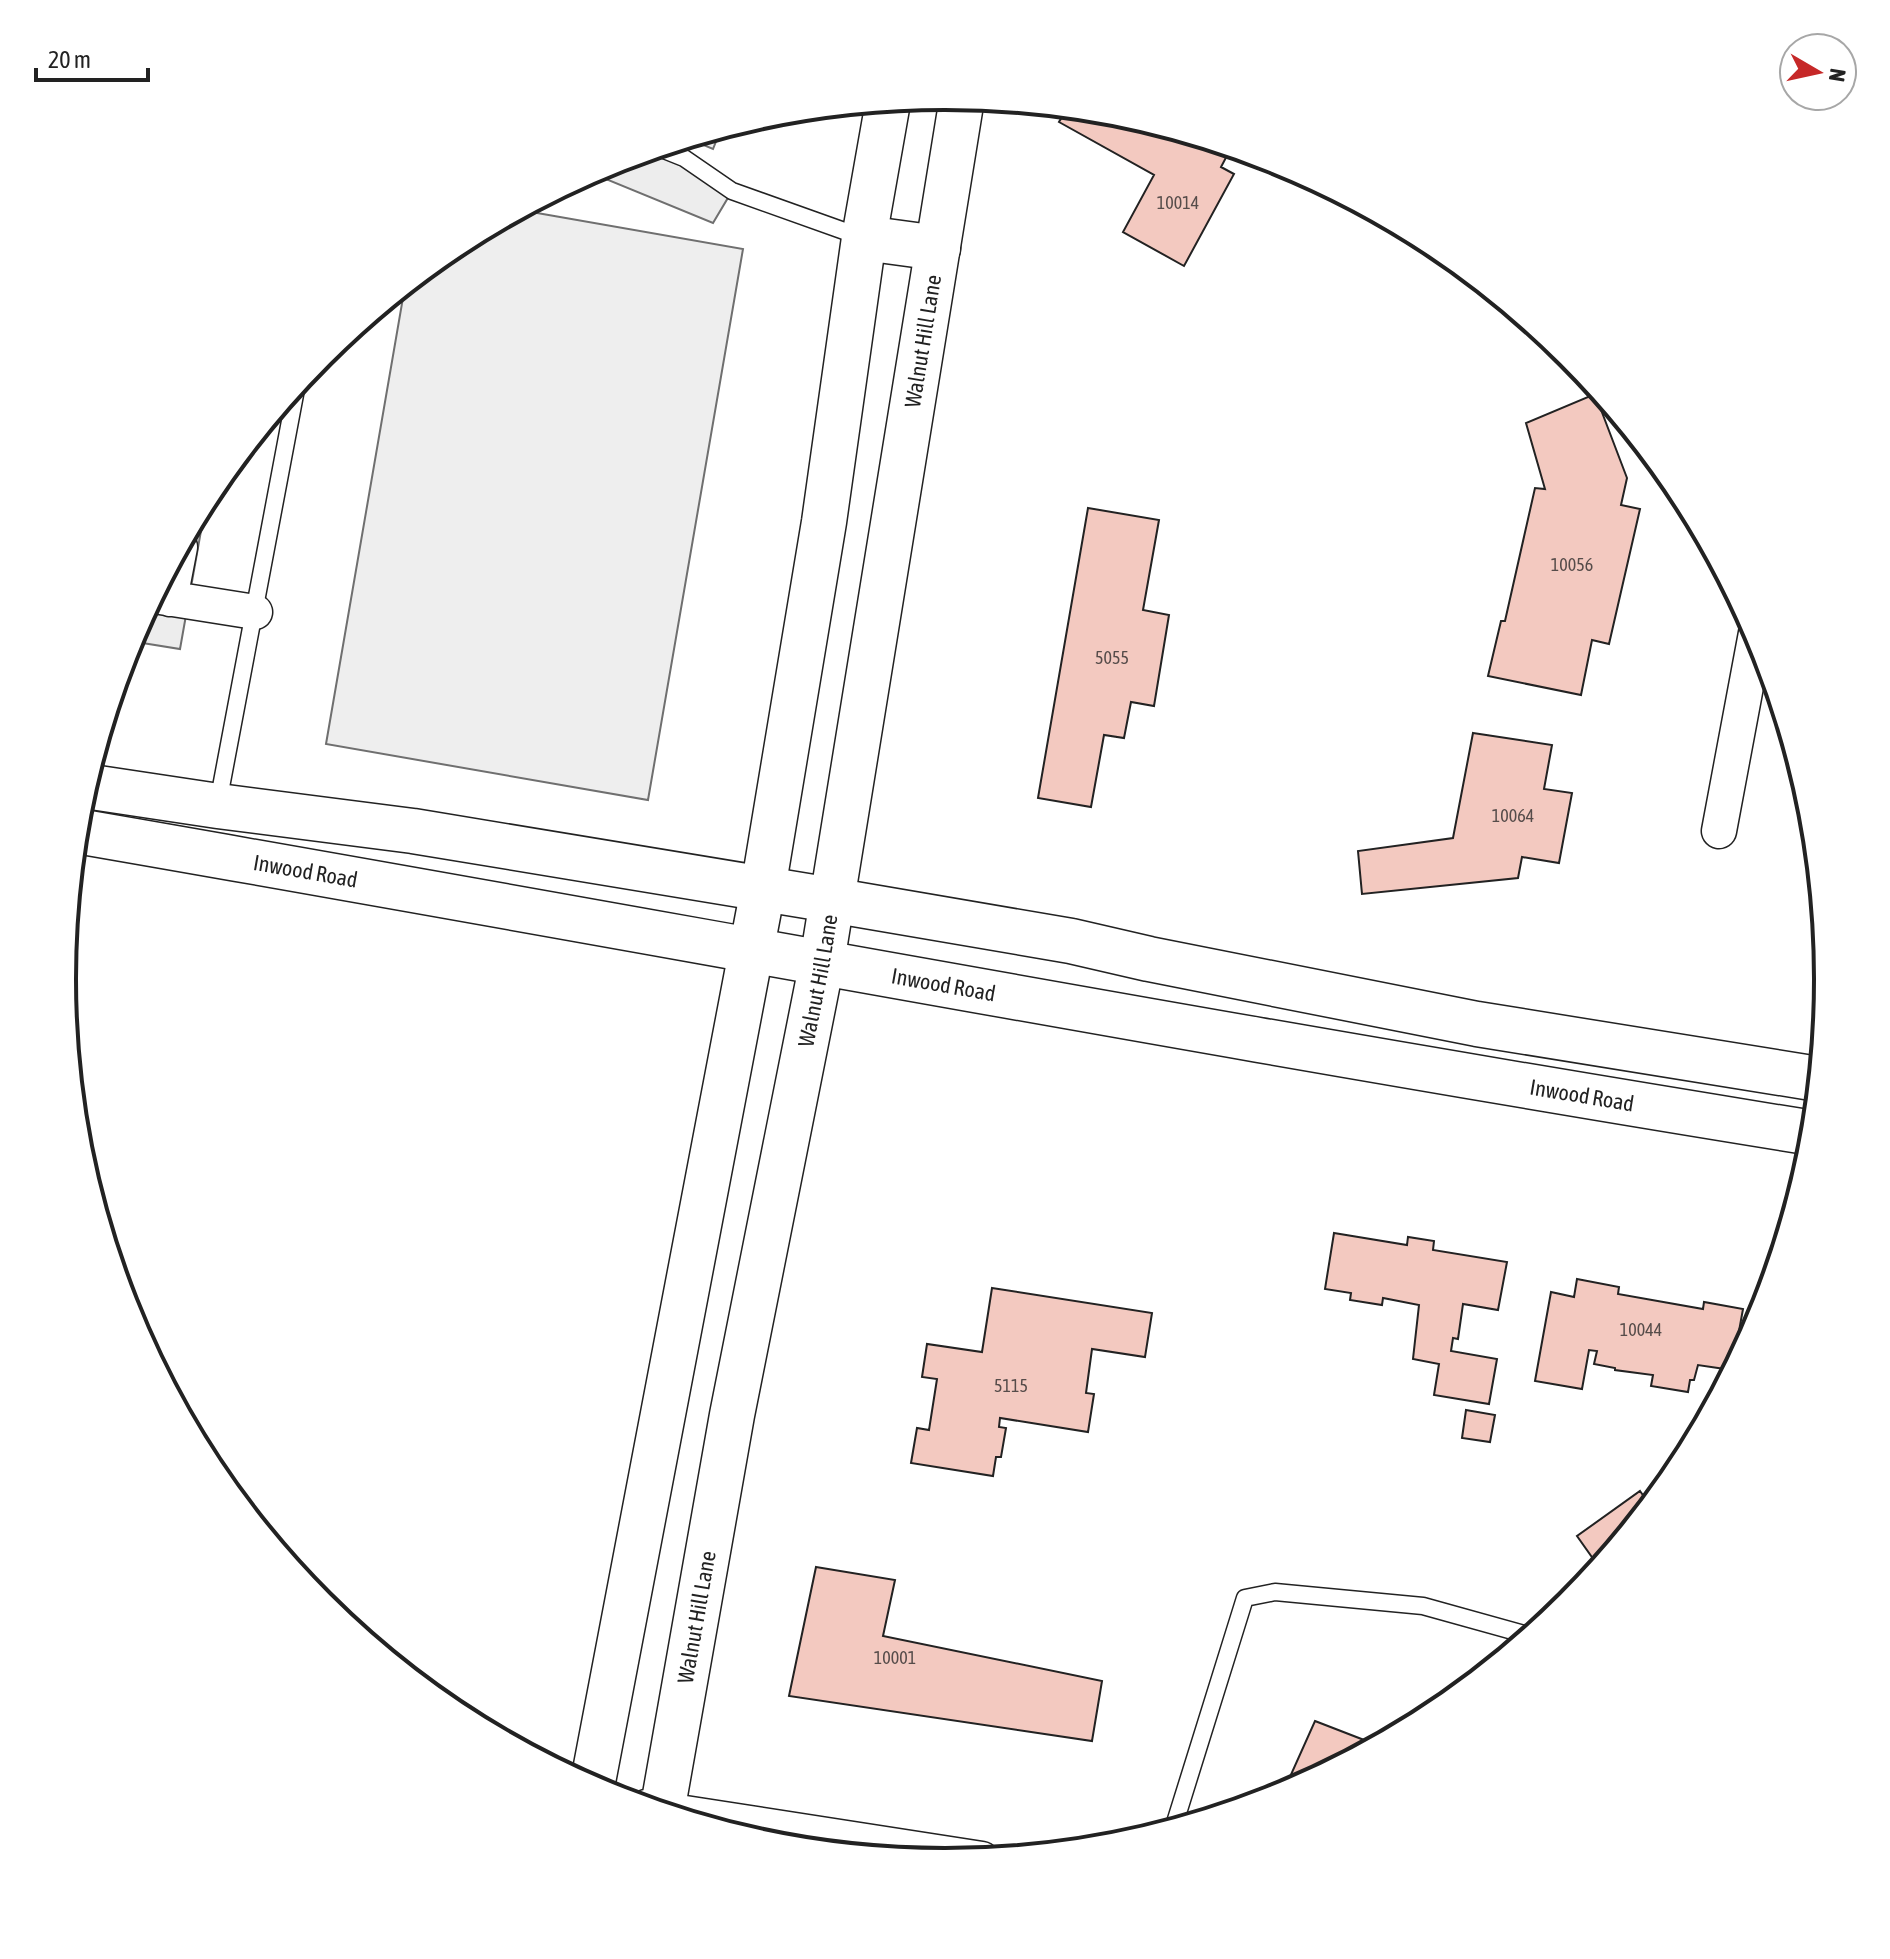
<svg xmlns="http://www.w3.org/2000/svg" width="1890" height="1959" viewBox="0 0 1890 1959" font-family="'Asap Condensed',sans-serif">
  <style>
    .green { fill: #eee; stroke: #6f6f6f; stroke-width: 2 }
    .parking { fill: #ededed; stroke: #6f6f6f; stroke-width: 2 }
    .building { fill: #f3c9c0; stroke: #222; stroke-width: 2 }
    .lines { fill: none; stroke-linecap: round; stroke-linejoin: round }
    .service-casing { stroke: #222; stroke-width: 19 }
    .minor-casing { stroke: #222; stroke-width: 37 }
    .secondary-casing { stroke: #222; stroke-width: 47 }
    .service { stroke: #fff; stroke-width: 16 }
    .minor { stroke: #fff; stroke-width: 34 }
    .secondary { stroke: #fff; stroke-width: 44 }
    .labels { text-anchor: middle; stroke-width: 6; stroke-linejoin: round; paint-order: stroke }
    .number-label { font-size: 18px; fill: #564c4a }
    .street-label { font-size: 22px; fill: #222; stroke: #fff }
    .rim { fill: none; stroke: #222; stroke-width: 4 }
  </style>
  <rect width="100%" height="100%" fill="#fff"/>
  <path class="green" d="M520,210L743,249L648,800L326,744L405,286L455,245Z"/>
  <path class="parking" d="M721,129L713,149L689,139Z
    M659,148L732,191L713,223L591,173L608,164Z
    M207,497L180,649L130,641Z"/>
  <path class="building" d="M1067,109L1118,114L1231,148L1221,167L1234,174L1184,266L1123,232L1154,175L1059,122Z
    M1595,394L1627,478L1621,505L1640,509L1609,644L1592,640L1581,695L1488,676L1501,621H1505L1535,488L1545,489L1526,423Z
    M1088,508L1159,520L1143,610L1169,615L1154,706L1131,702L1124,738L1104,735L1091,807L1038,798Z
    M1473,733L1552,745L1544,789L1572,793L1559,863L1522,857L1518,878L1362,894L1358,851L1453,838Z
    M1334,1233L1407,1245L1408,1237L1434,1241L1433,1250L1507,1262L1498,1310L1463,1304L1458,1339L1453,1338L1451,1351L1497,1359L1489,1404L1434,1395L1439,1364L1413,1359L1419,1305L1383,1298L1382,1305L1350,1300L1351,1293L1325,1289Z
    M1577,1279L1619,1287L1618,1294L1703,1309L1704,1302L1743,1309L1732,1370L1698,1365L1694,1380H1690L1688,1392L1651,1386L1653,1375L1615,1370V1368L1594,1364L1597,1351L1589,1350L1582,1389L1535,1381L1551,1292L1574,1297Z
    M992,1288L1152,1313L1145,1357L1092,1349L1086,1393L1094,1394L1088,1432L1000,1418L999,1427L1006,1428L1001,1457H996L993,1476L911,1463L917,1428L929,1430L937,1379L922,1377L927,1344L982,1352Z
    M1466,1410L1495,1415L1490,1442L1462,1438Z
    M1640,1491L1650,1505L1599,1567L1577,1536Z
    M816,1567L895,1580L883,1636L1102,1681L1092,1741L789,1696Z
    M1315,1721L1377,1745L1292,1791L1285,1788Z"/>
  <g class="lines">
    <defs>
      <path id="service" d="M659,148L684,158L732,191L861,237
        M218,803L297,384
        M1173,1829L1245,1598L1275,1592L1423,1606L1531,1636"/>
      <path id="minor" d="M154,596L255,612
        M170,599L180,547
        M1719,831L1756,633
        M646,1807L982,1859"/>
      <g id="secondary">
        <path d="M864,238L938,248"/>
        <path d="M85,786L218,806L413,831L831,900L1071,941L1149,959L1477,1024L1818,1079"/>
        <path id="s1" d="M77,831C656,931 1233,1040 1813,1133"/>
        <path d="M592,1787L763,889L824,522L864,238L888,102"/>
        <path id="s2" d="M662,1812L732,1415L822,962L962,98"/>
      </g>
    </defs>
    <use href="#service" class="service-casing"/>
    <use href="#minor" class="minor-casing"/>
    <use href="#secondary" class="secondary-casing"/>
    <use href="#service" class="service"/>
    <use href="#minor" class="minor"/>
    <use href="#secondary" class="secondary"/>
  </g>
  <g class="labels">
    <g class="number-label">
      <text x="1178" y="209">10014</text>
      <text x="1572" y="571">10056</text>
      <text x="1112" y="664">5055</text>
      <text x="1513" y="822">10064</text>
      <text x="1641" y="1336">10044</text>
      <text x="1011" y="1392">5115</text>
      <text x="895" y="1664">10001</text>
    </g>
    <g class="street-label">
      <text dy="8" stroke="none"><textPath href="#s2" startOffset="1494">Walnut Hill Lane</textPath></text>
      <text dy="8" stroke="none"><textPath href="#s1" startOffset="232">Inwood Road</textPath></text>
      <text dy="8" stroke="none"><textPath href="#s2" startOffset="846">Walnut Hill Lane</textPath></text>
      <text dy="8" stroke="none"><textPath href="#s1" startOffset="880">Inwood Road</textPath></text>
      <text dy="8" stroke="none"><textPath href="#s1" startOffset="1528">Inwood Road</textPath></text>
      <text dy="8" stroke="none"><textPath href="#s2" startOffset="198">Walnut Hill Lane</textPath></text>
    </g>
  </g>
  <path d="M0 0H1890V1959H0ZM76 979a869 869 0 1 1 1738 0a869 869 0 1 1-1738 0Z" fill="#fff" fill-rule="evenodd"/>
  <path class="rim" d="M76 979a869 869 0 1 1 1738 0a869 869 0 1 1-1738 0Z"/>
  <g transform="translate(1818 72) rotate(99)"><circle r="38" fill="#ffffff" stroke="#a7a7a7" stroke-width="2"/>
  <path d="M0-6L14 30L0 20L-14 30Z" fill="#c62828"/>
  <text y="-12" font-size="22" font-weight="bold" text-anchor="middle" fill="#222222">N</text>
  </g>
  <path d="M36 68v12h112v-12" fill="none" stroke="#222222" stroke-width="4"/>
  <text x="48" y="68" font-size="24" fill="#222222" stroke="#ffffff" stroke-width="6" paint-order="stroke">20 m</text>
</svg>
